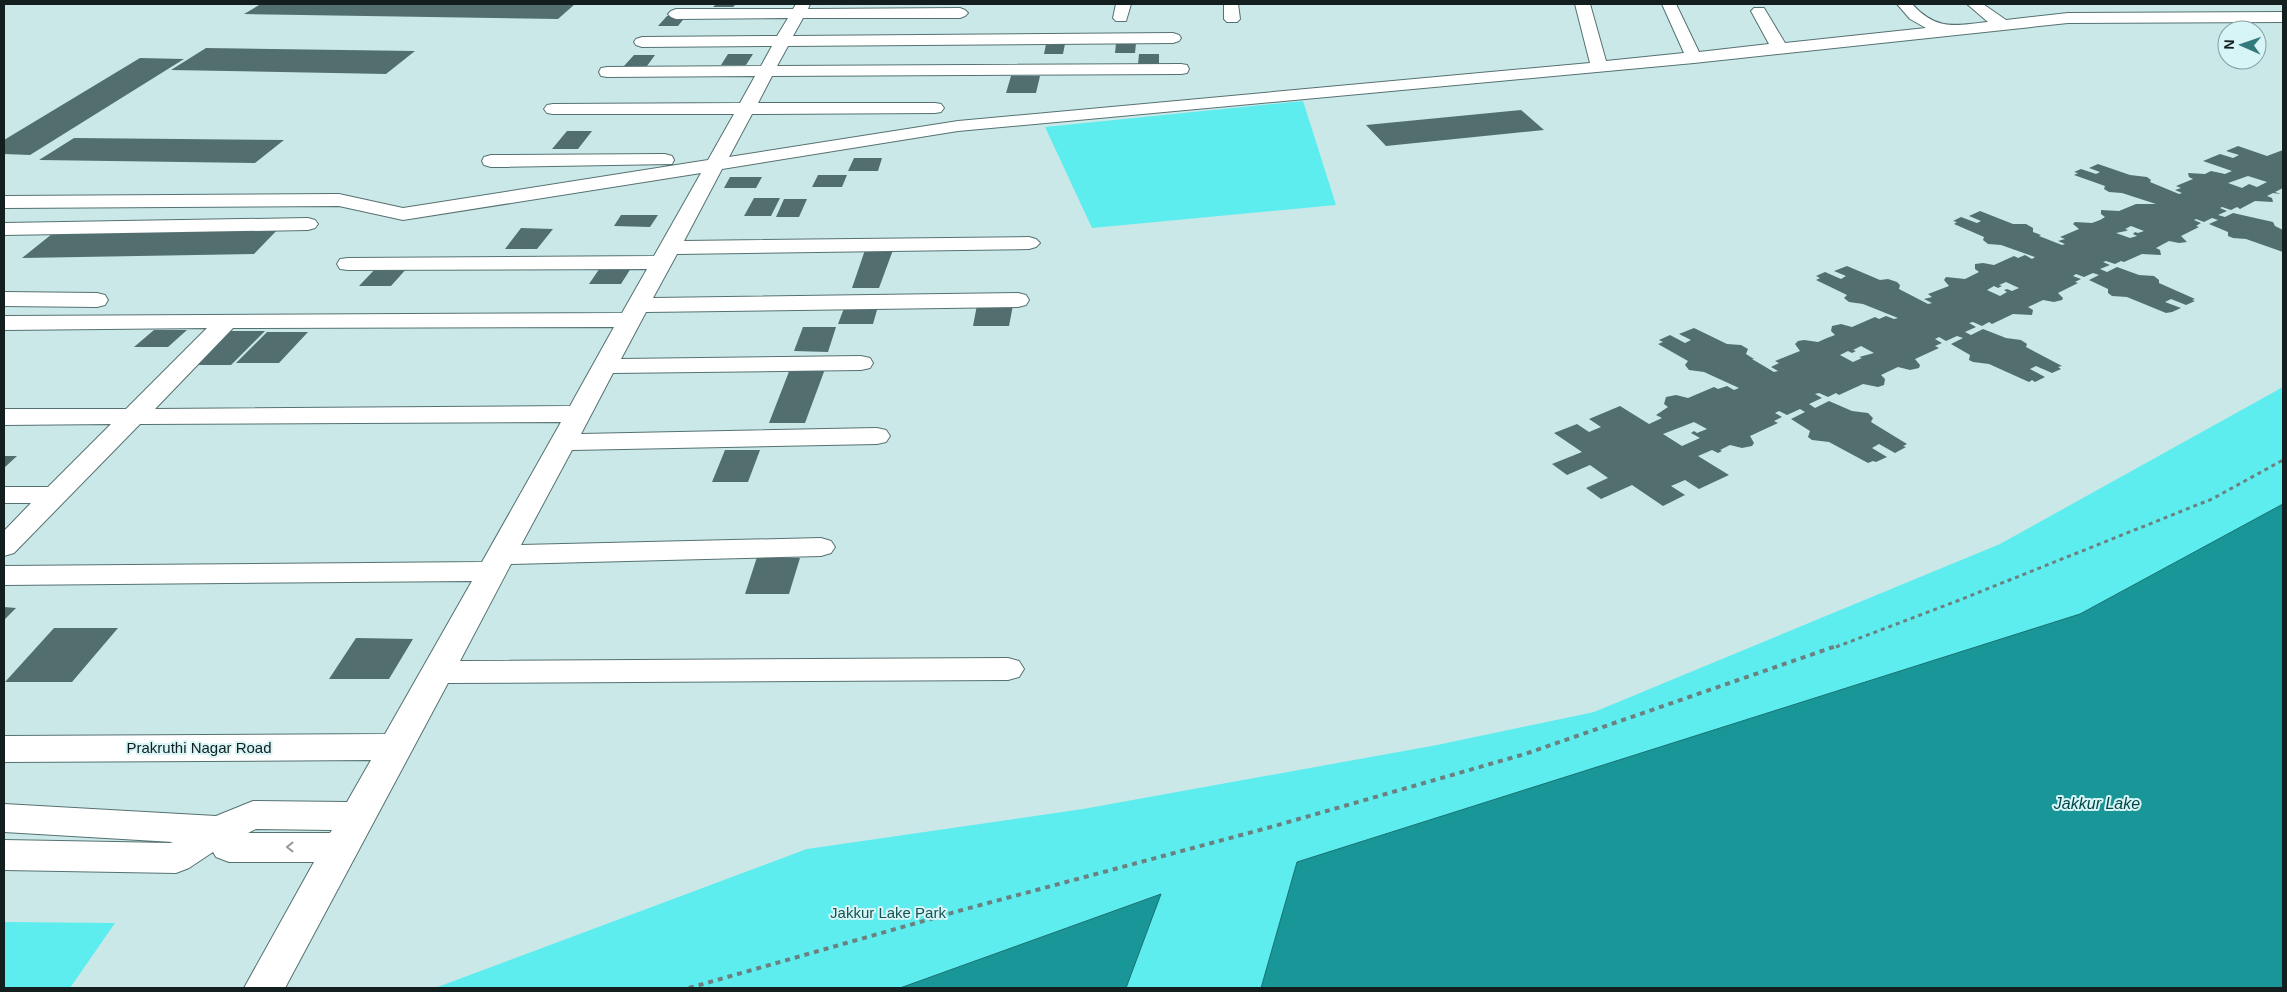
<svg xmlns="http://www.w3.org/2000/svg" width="2287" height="992" viewBox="0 0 2287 992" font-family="Arial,sans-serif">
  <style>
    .green { fill: #5dedef }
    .water { fill: #199698; stroke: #177273 }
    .building { fill: #536e6e; fill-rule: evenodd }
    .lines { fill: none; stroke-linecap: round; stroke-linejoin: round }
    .street-casing { stroke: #567171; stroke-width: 2 }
    .path-far1 { stroke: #6c8080; stroke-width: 3; stroke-dasharray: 4 4; stroke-linecap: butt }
    .path { stroke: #6c8080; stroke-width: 4; stroke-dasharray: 5 5; stroke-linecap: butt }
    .street { fill: #fff; fill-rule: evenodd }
    .oneway { stroke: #959a9a }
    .labels { text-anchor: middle; stroke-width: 4; stroke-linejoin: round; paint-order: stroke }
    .near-street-label { font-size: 15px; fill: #131e1e; stroke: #d7f5f6 }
    .near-park-label { font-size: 15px; fill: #125354; stroke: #d7f5f6 }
    .near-water-label { font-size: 16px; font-style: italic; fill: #004748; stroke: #d7f5f6 }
  </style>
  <rect width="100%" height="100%" fill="#cae8e8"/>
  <path class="green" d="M1303,101L1336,205L1092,228L1045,127Z
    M2283,387V504L2080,614L1297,862L1261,988H1126L1160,894L900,988H435L807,849L1083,809L1437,745L1594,712L2000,544Z
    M4,922L115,923L70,988H4Z"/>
  <path class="water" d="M2283,504V988H1261L1297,862L2080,614Z
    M1161,894L1126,988H900Z"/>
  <path class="building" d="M261,4H575L558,19L244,14Z
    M716,4H736L733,7H713Z
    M667,16H686L678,26H658Z
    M1116,43H1136L1135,53H1115Z
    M1046,44H1065L1063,54H1044Z
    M206,48L415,51L386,74L171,70Z
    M728,54H753L746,65H721Z
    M1139,54H1159V65H1138Z
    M634,55H655L647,66H624Z
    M140,58L184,59L30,155L4,154V140Z
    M1011,76H1040L1036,93H1006Z
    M1521,110L1544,130L1386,146L1366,125Z
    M567,131H592L578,149H552Z
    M74,138L284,140L255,163L39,160Z
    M2238,146L2267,156L2283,150V188L2275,192L2281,194L2273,193L2267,196L2272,198L2273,202L2255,201L2240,209L2237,207L2231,210L2222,207L2220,208L2227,211L2218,215L2225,217L2233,213L2273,222L2275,226L2283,230V252L2246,239L2233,238L2228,236V232L2209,224L2218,220L2212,218L2204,222L2196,219L2194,220L2201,223L2196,226L2199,227L2181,236L2187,242L2179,243L2169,241L2156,248L2160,250L2161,255L2142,254L2124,262L2121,261L2115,264L2106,261L2103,262L2110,265L2100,269L2107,272L2117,267L2139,275L2154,276L2159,280V283L2195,299L2192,300L2195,301L2186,305L2171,299L2165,302L2181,308L2172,312L2166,313L2127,297L2112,296L2108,293V289L2089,280L2099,275L2093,273L2084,277L2076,274L2073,276L2081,279L2075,282L2078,283L2058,293L2063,298L2062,300L2054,302L2043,300L2028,307L2033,310L2032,315L2013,314L1992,324L1989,322L1982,326L1973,322L1969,323L1976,327L1965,332L1971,335L1983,329L2006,338L2021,340L2027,344L2026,347L2062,366L2058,367L2061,369L2052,373L2036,366L2030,369L2045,377L2035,382L2032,380L2029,382L1989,364L1973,362L1969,360L1970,355L1951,344L1963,338L1957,336L1946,341L1939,337L1935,339L1942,343L1935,346L1939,348L1915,359L1920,365L1919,368L1910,370L1898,367L1881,375L1885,379L1884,385L1878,387L1863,384L1839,395L1836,393L1828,397L1819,393L1815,394L1822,398L1809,404L1815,408L1829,401L1852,411L1868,413L1873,418L1871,422L1907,444L1903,446L1906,447L1895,453L1879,444L1872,448L1887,457L1876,462L1873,461L1868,463L1829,442L1812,440L1808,437L1810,431L1791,419L1805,412L1800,409L1787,415L1779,411L1775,413L1782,417L1774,421L1778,423L1750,436L1754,443L1752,446L1742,448L1730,445L1720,450L1722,451L1718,453L1712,450L1698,456L1729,475L1699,489L1685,480L1671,486L1685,495L1663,506L1632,485L1601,499L1586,488L1608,478L1590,465L1567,475L1552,464L1582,452L1554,433L1577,424L1589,432L1601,427L1589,419L1620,406L1649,424L1662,418L1656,415L1668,407L1664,404L1666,397L1676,395L1688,398L1714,387L1718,389L1727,386L1734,390L1739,388L1704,372L1689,370L1685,365L1688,361L1658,344L1663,342L1659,340L1670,335L1685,343L1691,340L1679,334L1694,328L1727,344L1741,345L1748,349L1746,354L1754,359H1752L1774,372L1778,371L1771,367L1779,363L1775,361L1800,351L1795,344L1798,341L1804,340L1818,342L1827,338L1835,335L1831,331L1832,326L1841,324L1852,327L1875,317L1879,319L1886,316L1894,319L1898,318L1863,304L1849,302L1844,298L1847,295L1816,280L1820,278L1816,276L1825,272L1841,279L1846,276L1834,271L1847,266L1880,280L1888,279L1897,282L1900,285L1899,289L1928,304L1932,303L1924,299L1932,297L1928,294L1949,286L1944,280L1946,277L1965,279L1979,272L1975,269V264L1983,263L1994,265L2014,256L2018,258L2025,255L2032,259L2035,257L2001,245L1988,244L1983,240L1984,237L1954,224L1957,222L1953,221L1961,217L1977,223L1981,221L1969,216L1980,211L2013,224H2026L2033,228V232L2041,235L2039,236L2062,245L2065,244L2058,241L2065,239L2060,237L2079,229L2073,224L2075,222L2092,223L2100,220L2105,217L2101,214V210L2119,211L2136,204H2156L2122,193L2109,192L2104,189L2105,186L2074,175L2078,173L2074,172L2081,169L2096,174L2100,172L2089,168L2098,164L2130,175L2147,177L2151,180L2150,182L2179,194L2182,193L2175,190L2181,188L2176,186L2193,179L2189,177L2188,173L2205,174L2211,171L2225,174L2232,171L2203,161L2220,154L2233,158L2239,155L2226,151ZM2248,176L2267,182L2257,187L2249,184L2242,188L2228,183ZM2131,226L2144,231L2138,233L2135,232L2133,234L2137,236L2130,238L2116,233L2126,231L2128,230L2125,229ZM2006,282L2019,288L2012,291L2007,289L2004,290L2007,292L2000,296L1987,290L1994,286L1998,288L2002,286L1999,285ZM1861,346L1874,353L1859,357L1862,358L1853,362L1840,355L1848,351L1852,353L1856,351L1853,350ZM1694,422L1707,429L1697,433L1694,431L1691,433L1700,438L1682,446L1663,434Z
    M854,158H882L878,171H848Z
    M818,175H847L842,187H812Z
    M730,177H762L756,188H724Z
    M754,198H780L771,216H744Z
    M784,199H807L799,217H776Z
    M621,215H658L650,227L614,226Z
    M281,226L254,254L22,258L57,230Z
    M521,228L553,229L537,249H505Z
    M865,250H893L879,288H852Z
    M602,265H633L621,284H589Z
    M377,267H408L391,286H359Z
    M846,303H879L873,324H838Z
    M977,305H1013L1009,326H973Z
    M803,327H836L828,352L794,351Z
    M154,330H187L168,347H134Z
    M222,331H265L231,365H188Z
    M267,332H308L279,363H236Z
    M790,369H825L805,423H769Z
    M725,450H760L748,482H712Z
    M4,456H17L4,468Z
    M757,557L800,558L789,594H745Z
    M4,607L16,608L4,620Z
    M54,628H118L72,682H5Z
    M356,638L413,639L389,679H329Z"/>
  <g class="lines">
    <defs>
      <path id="street" d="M796,4H810L808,9L960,8L965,10L968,13L965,16L960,18H803L793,36L1173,33L1179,35L1181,38L1179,41L1173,43L788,46L777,66L1181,64L1187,65L1189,69L1187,73L1181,74L772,76L758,103H935L941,104L944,108L941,112L935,113L752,114L729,157L958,121L1590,63L1575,4H1590L1606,61L1684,53L1662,4H1676L1699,52L1769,44L1751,11L1754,8H1764L1785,43L1926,28L1910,19L1897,4H1912C1938,32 1955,25 1988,22L1967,4H1983L2006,20L2068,13L2283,12V22L2068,23L1694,63L958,131L722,169L684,241L1029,237L1036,239L1040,243L1036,247L1029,249L677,254L653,298L1018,293L1026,295L1029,300L1026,305L1018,307L646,312L621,359L861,356L870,358L873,363L870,368L861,370L613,373L581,434L877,428L886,430L890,436L886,442L877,444L572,450L521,545L821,538L831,541L835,547L831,553L821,556L511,564L460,661L1008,658L1019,661L1024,669L1019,677L1008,680L448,683L285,988H244L314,862H229L216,857L213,852L189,868L176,873L4,870V840L170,843L173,842L4,832V804L216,816L253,801L347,802L371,760L4,762V736L385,734L472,581L4,585V566L482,562L561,422L140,424L14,553L4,556V531L31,503H4V487H48L111,424L4,425V409H126L207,328L4,330V316L622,313L647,269L348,270L340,269L337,264L340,259L348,258L654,256L701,173L403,220L339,206L4,208V196L339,194L403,208L708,160L734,114H553L547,113L544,109L547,105L553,104L740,103L755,76L607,77L601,76L599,72L601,68L607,67L761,66L772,46L642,47L636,45L634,42L636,39L642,37L777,36L788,18L676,19L671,17L668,14L671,11L676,9H793ZM614,327L570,406L155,409L233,328ZM256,829L332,830L330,833H248Z
        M1116,4H1131L1126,21H1116L1113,18Z
        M1224,4H1238L1240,19L1237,22H1227L1224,19Z
        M665,154L672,156L674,160L672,164L491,167L484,165L482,161L484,157L491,155Z
        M308,218L315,220L318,224L315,228L308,230L4,235V223Z
        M4,292L97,293L105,295L108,300L105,305L97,307L4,306Z"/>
    </defs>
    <use href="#street" class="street-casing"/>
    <path class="path-far1" d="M1836,647L1957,601L2212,499L2283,460"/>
    <path class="path" d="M689,988L962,910L1271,827L1525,754L1839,645"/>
    <use href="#street" class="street"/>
  </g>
  <defs><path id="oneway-chevron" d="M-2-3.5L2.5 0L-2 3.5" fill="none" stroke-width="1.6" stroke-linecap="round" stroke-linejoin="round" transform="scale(1.25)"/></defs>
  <use class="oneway" href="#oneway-chevron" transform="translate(290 847) rotate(-180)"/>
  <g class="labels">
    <g class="near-street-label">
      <text x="199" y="753">Prakruthi Nagar Road</text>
    </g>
    <g class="near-park-label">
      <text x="888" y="918">Jakkur Lake Park</text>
    </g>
    <g class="near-water-label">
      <text x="2097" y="809">Jakkur Lake</text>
    </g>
  </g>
  <rect width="2287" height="992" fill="none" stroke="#131e1e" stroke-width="10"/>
  <g transform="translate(2242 45) rotate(272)"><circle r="24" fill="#d7f5f6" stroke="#899fa0"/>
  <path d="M0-4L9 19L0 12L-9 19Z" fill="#327b7d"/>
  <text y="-8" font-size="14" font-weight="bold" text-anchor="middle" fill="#131e1e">N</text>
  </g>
</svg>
